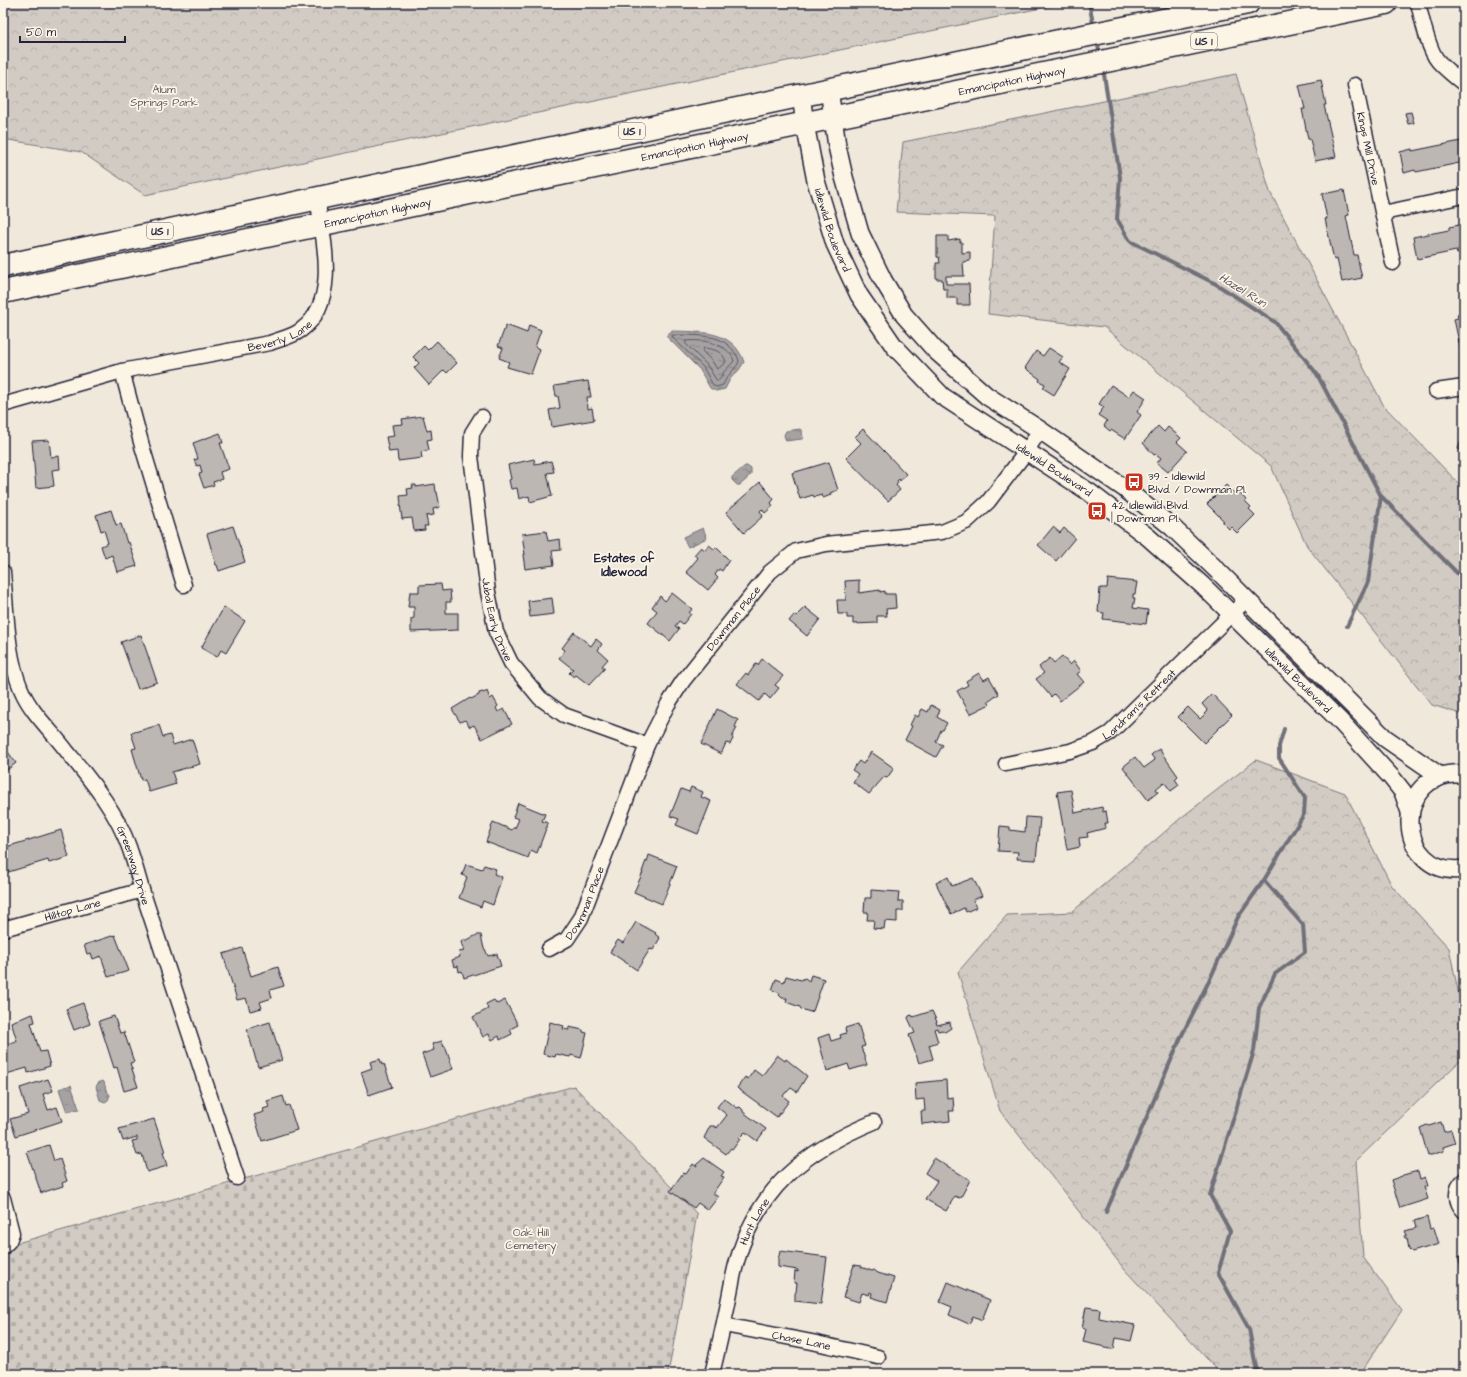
<svg xmlns="http://www.w3.org/2000/svg" width="1467" height="1377" viewBox="0 0 1467 1377" font-family="'Architects Daughter',sans-serif">
  <style>
    .forest { fill: url(#forest-crowns); stroke: #7a767f }
    .cemetery { fill: url(#cemetery-stones); stroke: #7a767f }
    .water { fill: url(#water-ripples); stroke: #716f79 }
    .lines { fill: none; stroke-linecap: round; stroke-linejoin: round }
    .shore { stroke: #575564; stroke-width: 1 }
    .stream { stroke: #716f79; stroke-width: 4 }
    .building { fill: #bcb7b3; stroke: #22223b }
    .minor-casing { stroke: #22223b; stroke-width: 17 }
    .tertiary-casing { stroke: #22223b; stroke-width: 20 }
    .primary-casing { stroke: #22223b; stroke-width: 25 }
    .minor { stroke: #fcf5e5; stroke-width: 14 }
    .tertiary { stroke: #fcf5e5; stroke-width: 17 }
    .primary { stroke: #fcf5e5; stroke-width: 22 }
    .labels { text-anchor: middle; stroke-width: 3.5; stroke-linejoin: round; paint-order: stroke }
    .shield { fill: #fcf5e5; stroke: #63616e; stroke-width: 1 }
    .shield-label { font-size: 10px; font-weight: bold; fill: #22223b }
    .street-label { font-size: 11px; fill: #22223b; stroke: #fcf5e5 }
    .park-label { font-size: 11px; fill: #575564; stroke: #fcf5e5 }
    .poi-label { font-size: 11px; fill: #22223b; stroke: #fcf5e5; text-anchor: start }
    .water-label { font-size: 12px; font-style: italic; fill: #575564; stroke: #fcf5e5 }
    .neighbourhood-label { font-size: 12px; font-weight: bold; fill: #22223b; stroke: #fcf5e5 }
  </style>
  <defs>
    <pattern id="forest-crowns" width="20" height="18" patternUnits="userSpaceOnUse"><rect width="20" height="18" fill="#d1cbc3"/><path d="M2 6a3 3 0 1 1 6 0M12 15a3 3 0 1 1 6 0" fill="none" stroke="#b3aea8"/></pattern>
    <pattern id="cemetery-stones" width="16" height="16" patternUnits="userSpaceOnUse"><rect width="16" height="16" fill="#d1cbc3"/><path d="M2 7V4a2 2 0 0 1 4 0v3zM10 15v-3a2 2 0 0 1 4 0v3z" fill="#b3aea8"/></pattern>
    <pattern id="water-ripples" width="26" height="14" patternUnits="userSpaceOnUse"><rect width="26" height="14" fill="#a6a2a2"/><path d="M2 4q2-2 4 0t4 0M15 11q2-2 4 0t4 0" fill="none" stroke="#878485"/></pattern>
  </defs>
  <rect width="100%" height="100%" fill="#efe8db"/>
  <filter id="ink" filterUnits="userSpaceOnUse"><feTurbulence type="fractalNoise" baseFrequency=".025" numOctaves="2"/><feDisplacementMap in="SourceGraphic" scale="8" xChannelSelector="R" yChannelSelector="G"/><feConvolveMatrix kernelMatrix="1 2 1 2 8 2 1 2 1" color-interpolation-filters="sRGB"/></filter>
  <g filter="url(#ink)">
    <path class="forest" d="M3,3H1065L145,195L81,152L3,139Z
      M1236,74L1270,192L1384,406L1464,489V715L1432,705L1307,546L1271,466L1104,327L988,314L995,216L896,212L903,142Z
      M1256,760L1345,793L1392,886L1449,948L1464,1019V1057L1356,1161L1363,1257L1402,1310L1364,1368L1367,1374H1221L1125,1270L1000,1111L958,972L1007,915L1072,912L1182,817Z"/>
    <path class="cemetery" d="M574,1086L697,1214L668,1374H3V1247Z"/>
    <path class="water" d="M671,331C699,332 733,329 744,362L739,370L730,379L725,389L716,391L710,388L700,370L666,336Z
      M800,429L802,431L803,438L802,439L786,441L784,435L786,431Z
      M745,466H747L751,469V475L747,477V479L740,485H737L732,480V477Z
      M703,528L707,538L688,547L683,537Z
      M103,1081L104,1082L106,1090L110,1095L108,1100L105,1102L100,1100L96,1087L98,1083Z
      M71,1085L79,1109L67,1112L59,1089Z"/>
    <g class="lines">
      <path class="shore" d="M674,335C686,335 708,335 718,339C727,342 738,353 739,362C734,371 727,375 723,385L716,387L713,385L703,367L673,338L672,336Z
        M686,341C702,339 729,343 734,361L723,373L719,380L717,381L707,365L686,344Z
        M704,348C714,349 723,351 726,362L719,368L717,369L712,361L703,352Z"/>
      <path class="stream" d="M1089,3L1094,28
        M1097,41L1100,55
        M1103,68L1120,177L1117,219L1130,241L1216,284L1275,322L1317,374L1381,496L1464,580
        M1347,626L1368,582L1381,496
        M1106,1212L1181,1037L1210,979L1238,917L1264,880
        M1259,1374L1256,1367L1249,1329L1218,1273L1230,1231L1210,1195L1254,1051L1259,1008L1275,974L1305,952L1303,925L1264,880L1304,814L1305,798L1279,758V746L1284,729"/>
    </g>
    <path class="building" d="M1321,80L1326,105H1324L1336,157L1315,161L1310,139H1308L1302,109H1305L1299,85Z
      M1411,112L1414,123L1408,124L1405,113Z
      M1464,138V162L1416,172L1415,170L1404,173L1400,152L1412,149V151L1461,141V139Z
      M1344,190L1349,215L1346,216L1354,255H1357L1362,278L1342,282L1337,259L1334,260L1325,219H1327L1322,194Z
      M1464,224V247L1458,249V254H1457L1456,251L1417,259L1413,237L1449,230V227Z
      M937,236H948V241L960,239V242H962V253L970,252V261L963,262L964,276H946V284H969L970,305H957V298H947V289H943L942,279H936V263H940L939,257H937Z
      M1463,313L1464,317V346L1460,347L1454,319L1458,318L1457,314Z
      M506,325L527,333L529,325L541,330L535,347L540,349L531,374L507,367L509,362L499,358L503,348L498,346Z
      M437,341L457,363L447,373L444,370L429,385L414,368L419,363L413,357L424,346L428,350Z
      M1049,348L1063,357L1059,362L1070,369L1054,395L1043,388L1045,384L1039,381L1040,379L1025,368L1036,351L1043,356Z
      M588,381L591,397H587L588,409L592,408L594,420L552,427L549,410L560,408L558,396H556L554,386Z
      M1111,385L1129,397L1134,390L1146,398L1137,412L1141,415L1125,439L1111,430L1110,431L1104,426L1107,421L1098,415L1104,407L1099,404Z
      M423,416L427,431L431,430L432,439L427,440L429,450L421,452L422,458L398,461L397,451L389,452L386,437L394,436L392,425L403,424L402,419Z
      M1158,426L1164,432L1168,427L1181,438L1177,442L1187,451L1168,472L1157,463L1161,458L1156,454L1154,455L1143,443Z
      M863,429L906,474L900,481L899,479L897,481L898,483L896,485L900,490L888,501L846,458L861,443L855,437Z
      M220,433L223,443H220L229,469L220,472L222,479L213,482L214,485L204,488L199,474L202,473L200,465L197,466L194,460L198,459L193,443Z
      M1464,433V451L1458,449Z
      M49,440L51,457L59,456L60,469L52,470L54,486L36,488L32,441Z
      M534,459L535,464L551,461L554,472L547,473L552,496L530,502L529,496L519,499L517,488L511,489L509,480L511,479L508,465Z
      M829,462L838,490L830,493L831,495L823,498L822,495L814,497L813,495L800,499L792,473Z
      M760,482L774,499L771,503L773,506L765,513L762,509L760,511L763,516L744,533L726,512Z
      M435,484L436,492H437L440,507L433,509L434,515L426,516L428,526H424L425,530L414,531L412,518L402,519L400,504H401L400,496L408,495L407,489L413,488L412,485H416V487Z
      M1226,485L1234,493L1237,490L1246,500L1245,501L1251,507L1249,509L1255,515L1237,533L1231,527L1229,529L1222,522L1224,521L1207,504Z
      M111,510L116,525L121,524L127,543L129,542L137,566L117,572L112,555L105,558L101,546L108,543L104,530L101,531L96,515Z
      M233,526L245,562L219,571L217,565H216L207,534Z
      M1053,527L1060,533L1064,528L1075,538L1056,561L1038,545Z
      M546,531L548,541L560,539L561,550L552,551L554,565L525,569L523,555H525L522,534Z
      M709,545L714,549L716,547L729,560L722,571L719,569L715,575L718,578L708,590L686,572L698,558L694,555L701,547L705,550Z
      M1108,579L1137,582L1135,594H1133V598H1135L1133,608L1148,610L1146,624L1103,619L1104,613L1098,612L1100,588H1107Z
      M859,580V593L880,590V592L885,591V594H895L896,608L886,609L887,616H877V623L853,624V618H847V614H838L837,600H846L845,581Z
      M441,584L442,591L450,590L451,602H446V613H458V630L411,632V619L414,618V607H408L410,592H419V585Z
      M672,593L692,609L689,613L691,614L683,624L679,621L675,626L679,629L670,641L648,623L657,611L652,607L660,596L665,601Z
      M552,598L554,614L530,617L528,601Z
      M224,607L245,621L226,653L221,650L217,657L201,648Z
      M805,607L820,619L807,636L789,621L794,615L796,616Z
      M574,632L591,646L596,639L602,644L598,650L608,659L602,666L605,668L589,685L576,675L574,677L569,673L573,669L559,658L565,650L562,648Z
      M141,635L157,682L138,689L121,642Z
      M1062,656L1070,665L1074,661L1081,671L1077,674L1084,682L1060,701L1054,694L1051,697L1036,679L1044,673L1039,667L1050,658L1054,663Z
      M762,659L783,676L775,685L779,688L770,699L765,694L759,701L737,684L746,673L748,675L756,664L758,665Z
      M979,673L984,680L989,677L999,694L988,702L990,704L970,714L957,691L968,685L966,681Z
      M487,691L490,699L493,697L498,706L496,708L498,712L504,709L512,724L482,739L474,725L470,727L465,720L460,722L452,709L470,698L471,699L479,695V693L483,692L484,693Z
      M1212,694L1232,715L1204,743L1178,717L1188,707L1200,719L1208,711L1202,704Z
      M931,705L940,710L937,717L947,723L943,730H941L936,742L943,745L936,757L905,740L912,726L910,725L915,715L918,717L922,709L928,712Z
      M717,709L738,720L735,727L737,728L732,737L733,739L730,744L726,743L721,754L701,744Z
      M159,725L163,737L170,735L173,745L192,739L200,764L172,772L176,784L149,792L145,779L141,780L132,749L136,748L131,733Z
      M3,745L16,763L3,773Z
      M1159,749L1178,776L1175,779L1179,785L1171,791L1164,782L1156,789L1158,792L1148,800L1123,767L1135,757L1144,768L1155,760L1151,755Z
      M871,752L894,768L887,778L884,777L869,794L853,782L858,774L852,770L859,761L863,764Z
      M691,787L703,792L701,797L711,801L698,834L676,825L679,819L670,816L681,789L689,792Z
      M1071,790L1075,813L1102,807L1103,812L1106,811L1108,823H1105L1106,828L1087,833L1088,837L1079,838L1080,847L1067,850L1057,792Z
      M518,803L545,814L542,821L548,823L537,853L531,850L528,858L486,842L493,822L512,830L513,828H515L519,819L513,817Z
      M1026,817L1040,818L1036,860L1017,859L1018,852L998,851L1000,826L1010,827V830L1025,832Z
      M61,830L69,857L49,863L48,860L5,873L3,867V848Z
      M649,855L677,866L662,904L634,892L643,872H642L646,861L647,862Z
      M466,864L482,869L484,865L496,869L494,874L502,877L493,905L483,901L481,907L459,898L467,877L462,875Z
      M948,877L952,886L973,878L982,896L973,900L977,907L966,912L964,908L951,914L936,883Z
      M871,890L899,892L898,901H903V911H897V922L885,921L884,929L873,928L874,920H867L868,912H864L865,898H871Z
      M636,922L656,933L655,934L660,938L653,950L650,949L637,970L610,952L618,940L623,943Z
      M115,935L129,971L108,977L101,956L93,959L91,953L87,954L84,945Z
      M477,935H481L484,949H485L488,956L497,954L501,966L464,978L462,971L459,972L458,966L454,967L452,960L460,957L459,952L464,951L461,942L463,940H467Z
      M242,948L251,976L278,967L284,986L270,990L272,998L260,1002L262,1008L250,1011L246,998L237,1000L223,954Z
      M811,975L824,979L813,1011L810,1012L801,1009L800,1007L786,1002L787,998H782L779,995L780,993L772,990L776,979L784,982L786,976L801,980L805,978L809,981Z
      M494,1000L497,1004L505,1000L518,1025L510,1029L512,1034L500,1040L499,1036L492,1040L489,1034L483,1037L473,1017L488,1009L486,1004Z
      M83,1003L90,1024L74,1030L66,1009Z
      M932,1011L937,1022H936L937,1025L950,1022L951,1028L945,1032L942,1030L938,1031L937,1028L934,1029L938,1042L929,1045L933,1059L919,1063L909,1035L915,1033L908,1018L909,1016L912,1015L913,1017Z
      M33,1014L35,1022L31,1023L40,1052L46,1051L50,1066L28,1073L27,1068L3,1075V1045L17,1041L11,1022Z
      M114,1016L120,1033L124,1032L134,1062L130,1063L138,1087L124,1091L117,1067L114,1068L99,1021Z
      M270,1022L282,1060L258,1067L247,1029Z
      M550,1022L564,1026L563,1029L569,1030V1027L583,1030V1032L587,1033L581,1058L571,1055L570,1057L556,1054L555,1057L543,1054Z
      M858,1024L865,1046L861,1047L867,1065L850,1070L848,1064L827,1071L818,1038L829,1034L831,1041L841,1038L840,1035L846,1033L845,1028Z
      M442,1041L444,1047L445,1046L453,1069L430,1077L422,1054L434,1050L432,1044Z
      M777,1055L785,1061L786,1059L807,1076L797,1092L791,1088L787,1092H786L783,1096L789,1101L777,1117L737,1088L745,1077L748,1079L754,1070L762,1076Z
      M380,1059L382,1065L384,1064L392,1087L369,1095L361,1072L372,1068L370,1062Z
      M48,1079L53,1091L43,1094L48,1110L57,1107L62,1121L16,1136L10,1119L28,1114L20,1088Z
      M946,1080L947,1098L953,1097L954,1111H949L950,1121L922,1124L921,1111H925L924,1099L916,1100L915,1083Z
      M283,1096L286,1106L289,1105L297,1130L262,1141L254,1115L264,1112L263,1109L269,1107L267,1101Z
      M724,1098L737,1108L740,1107L743,1110V1112L766,1129L757,1141L745,1132L739,1138L740,1139L735,1146L733,1149L731,1148L726,1154L704,1138L710,1126H714L717,1128L727,1115L717,1107Z
      M1464,1115V1132L1459,1116Z
      M154,1119L165,1152H163L167,1166L147,1172L142,1154L137,1155L132,1141L137,1140V1137L123,1141L119,1129Z
      M1441,1122L1444,1132L1451,1130L1455,1143L1443,1147L1444,1151L1428,1156L1420,1128L1427,1125L1429,1126Z
      M49,1145L54,1161L60,1159L67,1181L62,1183L63,1186L41,1193L27,1152Z
      M704,1158L724,1172L721,1176L724,1177L713,1193L718,1197L708,1210L698,1203L694,1208L670,1191L683,1173L686,1174L693,1164L697,1167L696,1165Z
      M934,1158L970,1180L961,1197L959,1198L955,1196L946,1211L925,1199L937,1181L925,1173Z
      M1418,1171L1420,1179L1425,1177L1428,1186L1424,1187L1428,1199L1400,1208L1391,1180L1402,1176L1403,1175Z
      M1427,1217L1430,1229L1434,1228L1439,1244L1412,1252L1409,1249L1407,1238H1405L1404,1236L1407,1235L1405,1231L1416,1228L1414,1221Z
      M780,1251L827,1257L821,1304L795,1301V1293L796,1292L797,1283H794L795,1271L798,1272V1270L778,1267V1257L779,1256Z
      M1464,1255V1278L1458,1257Z
      M854,1265L861,1266V1267L872,1271L874,1270L878,1273L894,1278L887,1302L871,1297L872,1293L870,1292L869,1295L862,1293L859,1302L843,1297Z
      M948,1282L990,1300L982,1320L973,1316L969,1324L949,1315L952,1307L940,1302Z
      M1086,1307L1100,1309L1099,1318L1135,1325L1131,1341L1116,1338L1114,1349L1083,1342L1086,1329L1082,1328Z"/>
    <g class="lines">
      <defs>
        <g id="minor">
          <path d="M1418,3C1422,19 1428,49 1438,61C1446,70 1455,77 1464,84"/>
          <path id="s1" d="M1355,85L1393,263"/>
          <path d="M1383,213L1464,196"/>
          <path d="M122,371L142,446L184,585"/>
          <path d="M1436,391L1464,387"/>
          <path id="s2" d="M3,405L122,371L270,343C280,339 292,337 301,330C340,302 323,237 317,198"/>
          <path id="s3" d="M482,417L472,433L471,456L488,592L496,632L511,663L540,698L564,715L647,745"/>
          <path id="s4" d="M3,572C7,611 6,653 21,689C31,713 51,730 66,750C90,780 116,810 129,847C134,861 138,876 142,890L237,1178"/>
          <path id="s5" d="M1006,764L1070,751L1093,743L1110,733L1246,600"/>
          <path id="s6" d="M3,929L142,890"/>
          <path id="s7" d="M549,949L567,939L581,918L647,745L668,704L683,681L770,572L796,551L826,544L942,532L966,522L988,502L1026,452L1040,430"/>
          <path d="M1464,1180C1454,1189 1455,1202 1464,1211"/>
          <path d="M3,1198L12,1233L9,1241L3,1247"/>
          <path id="s8" d="M724,1325L812,1342L878,1357"/>
          <path id="s9" d="M712,1374C717,1353 722,1333 726,1312C730,1295 732,1278 737,1261C758,1188 806,1150 874,1122"/>
        </g>
        <g id="tertiary">
          <path d="M829,89L837,146L844,177L860,233L883,280L904,315L936,351L987,396L1040,430L1124,488L1173,528L1220,573L1385,738L1440,776"/>
          <path id="s10" d="M801,95L805,124L816,181L835,244L859,295L894,346L942,396L1089,492L1148,537L1202,585L1339,720L1392,778L1403,792L1410,812"/>
          <path d="M1464,774C1389,768 1395,879 1464,869"/>
        </g>
        <g id="primary">
          <path d="M3,266L463,167L1059,41L1248,3"/>
          <path id="s11" d="M3,292L493,188L1386,3"/>
        </g>
      </defs>
      <use href="#minor" class="minor-casing"/>
      <use href="#tertiary" class="tertiary-casing"/>
      <use href="#primary" class="primary-casing"/>
      <use href="#minor" class="minor"/>
      <use href="#tertiary" class="tertiary"/>
      <use href="#primary" class="primary"/>
    </g>
  </g>
  <defs>
    <symbol id="bus-square" viewBox="-11 -11 22 22"><rect x="-9" y="-9" width="18" height="18" rx="4" fill="#c8321e" stroke="#fcf5e5"/><path d="M-5-6H5V4H4V6H2V4H-2V6H-4V4H-5ZM-3.5-4V0h7V-4ZM-3.5 1.2v1.5H-2V1.2ZM2 1.2v1.5H3.5V1.2Z" fill="#fff"/></symbol>
  </defs>
  <g fill-rule="evenodd">
    <use href="#bus-square" x="1123" y="471" width="22" height="22"/>
    <use href="#bus-square" x="1086" y="500" width="22" height="22"/>
  </g>
  <g class="labels">
    <g class="shield">
      <rect x="1191" y="33" width="26" height="16" rx="3"/>
      <rect x="619" y="123" width="26" height="16" rx="3"/>
      <rect x="147" y="223" width="26" height="16" rx="3"/>
    </g>
    <g class="shield-label">
      <text x="1204" y="45">US 1</text>
      <text x="632" y="135">US 1</text>
      <text x="160" y="235">US 1</text>
    </g>
    <g class="street-label">
      <text dy="4" stroke="none"><textPath href="#s11" startOffset="1031">Emancipation Highway</textPath></text>
      <text dy="4" stroke="none"><textPath href="#s11" startOffset="707">Emancipation Highway</textPath></text>
      <text dy="4" stroke="none"><textPath href="#s1" startOffset="65">Kings Mill Drive</textPath></text>
      <text dy="4" stroke="none"><textPath href="#s11" startOffset="383">Emancipation Highway</textPath></text>
      <text dy="4" stroke="none"><textPath href="#s10" startOffset="139">Idlewild Boulevard</textPath></text>
      <text dy="4" stroke="none"><textPath href="#s2" startOffset="286">Beverly Lane</textPath></text>
      <text dy="4" stroke="none"><textPath href="#s10" startOffset="475">Idlewild Boulevard</textPath></text>
      <text dy="4" stroke="none"><textPath href="#s7" startOffset="385">Downman Place</textPath></text>
      <text dy="4" stroke="none"><textPath href="#s3" startOffset="208">Jubal Early Drive</textPath></text>
      <text dy="4" stroke="none"><textPath href="#s10" startOffset="798">Idlewild Boulevard</textPath></text>
      <text dy="4" stroke="none"><textPath href="#s5" startOffset="150">Landram's Retreat</textPath></text>
      <text dy="4" stroke="none"><textPath href="#s4" startOffset="330">Greenway Drive</textPath></text>
      <text dy="4" stroke="none"><textPath href="#s7" startOffset="61">Downman Place</textPath></text>
      <text dy="4" stroke="none"><textPath href="#s6" startOffset="72">Hilltop Lane</textPath></text>
      <text dy="4" stroke="none"><textPath href="#s9" startOffset="159">Hunt Lane</textPath></text>
      <text dy="4" stroke="none"><textPath href="#s8" startOffset="79">Chase Lane</textPath></text>
    </g>
    <g class="park-label">
      <text x="164" y="93">Alum<tspan x="164" dy="13">Springs Park</tspan></text>
      <text x="531" y="1236">Oak Hill<tspan x="531" dy="13">Cemetery</tspan></text>
    </g>
    <g class="poi-label">
      <text x="1148" y="480">39 - Idlewild<tspan x="1148" dy="13">Blvd. / Downman Pl.</tspan></text>
      <text x="1111" y="509">42 Idlewild Blvd.<tspan x="1111" dy="13">| Downman Pl.</tspan></text>
    </g>
    <g class="water-label">
      <text transform="translate(1243 290) rotate(32)" y="4">Hazel Run</text>
    </g>
    <g class="neighbourhood-label">
      <text x="624" y="562">Estates of<tspan x="624" dy="14">Idlewood</tspan></text>
    </g>
  </g>
  <rect width="1467" height="1377" fill="none" stroke="#fcf5e5" stroke-width="16"/>
  <rect x="8" y="8" width="1451" height="1361" fill="none" stroke="#22223b" stroke-width="1.5" filter="url(#ink)"/>
  <path d="M20 36v6h105v-6" fill="none" stroke="#22223b" stroke-width="2"/>
  <text x="26" y="36" font-size="12" fill="#22223b" stroke="#fcf5e5" stroke-width="3" paint-order="stroke">50 m</text>
</svg>
